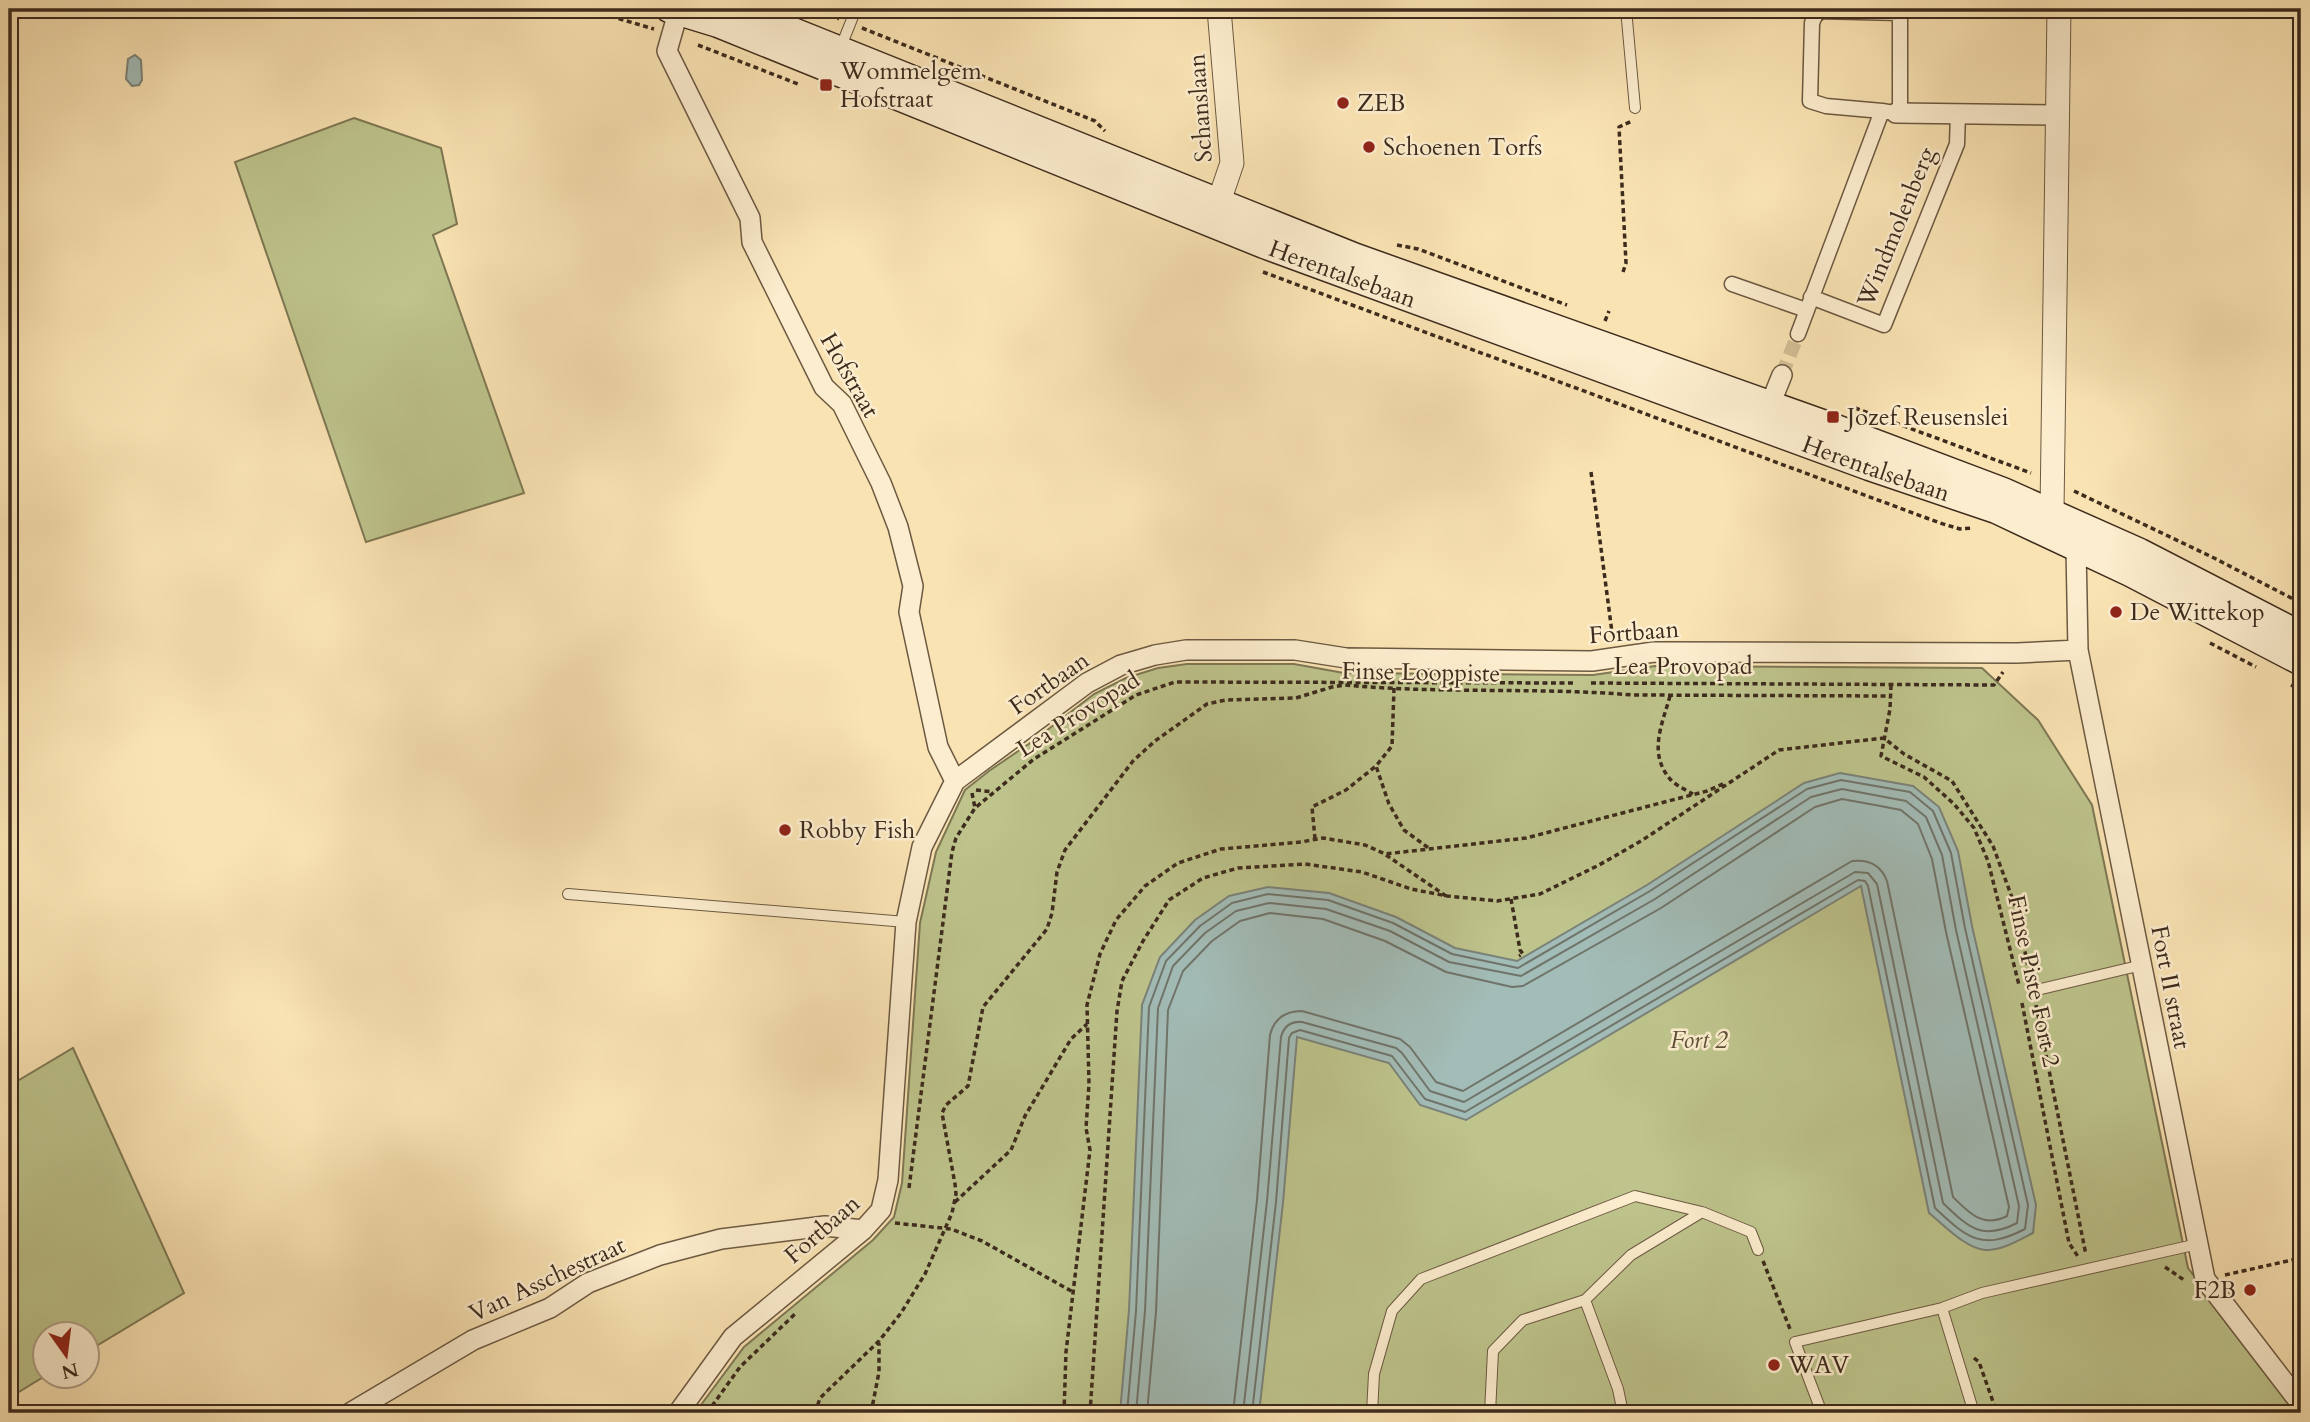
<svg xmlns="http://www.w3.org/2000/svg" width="2310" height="1422" viewBox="0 0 2310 1422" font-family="Cardo,serif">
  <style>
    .green { fill: #bec48c; stroke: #7e7854; stroke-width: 2 }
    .water { fill: #a2bcb7; stroke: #7a8279; stroke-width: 2 }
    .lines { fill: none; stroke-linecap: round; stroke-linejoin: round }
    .shore { stroke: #70746a; stroke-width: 2 }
    .pedestrian-tunnel { stroke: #d4be95; stroke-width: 14; stroke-dasharray: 14 7; stroke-linecap: butt }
    .service-casing { stroke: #6c5942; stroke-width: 12 }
    .pedestrian-casing { stroke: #6c5942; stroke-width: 17 }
    .minor-casing { stroke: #6c5942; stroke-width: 22 }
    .tertiary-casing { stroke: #6c5942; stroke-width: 25 }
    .secondary-casing { stroke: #3d2b1d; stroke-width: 29 }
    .path { stroke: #3d2b1d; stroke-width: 3.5; stroke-dasharray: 5 3.5; stroke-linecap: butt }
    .service { stroke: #fcedce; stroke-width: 10 }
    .pedestrian { stroke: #fcedce; stroke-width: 14 }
    .minor { stroke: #fcedce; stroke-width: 19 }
    .tertiary { stroke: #fcedce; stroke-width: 23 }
    .secondary { stroke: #fcedce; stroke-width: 26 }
    .poi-dot { fill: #8f2418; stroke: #fcedce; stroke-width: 2.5 }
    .labels { text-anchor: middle; stroke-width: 5; stroke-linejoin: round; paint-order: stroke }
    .poi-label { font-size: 24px; fill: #3d2b1d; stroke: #fcedce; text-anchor: start }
    .street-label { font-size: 24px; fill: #3d2b1d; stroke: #fcedce }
    .park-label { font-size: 24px; font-style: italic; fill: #5d5139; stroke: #fcedce }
  </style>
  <rect width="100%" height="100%" fill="#fae3b3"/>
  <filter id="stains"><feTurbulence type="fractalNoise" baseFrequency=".00286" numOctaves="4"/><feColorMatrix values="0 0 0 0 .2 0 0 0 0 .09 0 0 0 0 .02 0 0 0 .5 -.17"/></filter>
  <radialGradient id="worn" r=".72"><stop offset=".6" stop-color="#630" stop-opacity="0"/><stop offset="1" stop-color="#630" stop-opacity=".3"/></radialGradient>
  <path class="green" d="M354,118L441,148L457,224L433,235L524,493L366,542L235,162Z
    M1187,664H1294L1344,673L1593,675L1655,666L1982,668L2038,720L2092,805L2188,1268L2299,1413H695L744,1347L873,1240L894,1217L902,1183L920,923L936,852L965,790L989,771L1033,741L1094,694L1126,678L1158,668Z
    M73,1048L184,1293L88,1351V1334H46L45,1376L9,1398V1086Z"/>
  <path class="water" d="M135,55L141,60L142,80L139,85L132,86L126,79L128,59Z
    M1840,773L1913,786L1939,807L1958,851L1972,926L2036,1205L2033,1233C2019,1240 2001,1251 1985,1250C1965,1248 1944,1225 1929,1213L1861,886L1466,1120L1420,1105L1389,1063L1297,1037L1283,1203L1259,1413H1120L1129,1310L1142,1005L1160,957L1195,920L1229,896L1268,887L1329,893L1396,917L1455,948L1517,961L1647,885L1804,783Z"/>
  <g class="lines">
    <path class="shore" d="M1127,1413L1136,1311L1149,1007L1166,961L1200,926L1232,903L1268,894L1328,900L1393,923L1452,954L1518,968L1650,891L1807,789L1841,780L1910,792L1933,811L1951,853L1965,928L2028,1205L2025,1229C1982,1251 1968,1239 1935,1208L1868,886L1865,881L1858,880L1465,1112L1425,1099L1392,1056L1300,1030L1292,1033L1289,1038L1276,1202L1252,1413
      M1136,1413L1145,1311L1158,1008L1173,966L1205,933L1236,911L1269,903L1326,909L1390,931L1449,962L1521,976L1655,899L1811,797L1842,789L1906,801L1926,817L1942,855L1956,930L2019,1206L2017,1223C1982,1241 1969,1228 1943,1203L1877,884L1868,873L1855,872L1464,1102L1430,1091L1402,1053L1396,1048L1302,1022C1291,1021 1284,1026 1281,1037L1267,1201L1243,1413
      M1147,1413L1156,1312L1168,1010L1183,971L1212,941L1240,921L1270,913L1323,919L1385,941L1446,972L1512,987L1523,986L1661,908L1815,807L1842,799L1875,805L1901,810L1918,824L1932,859L1946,932L2009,1207L2007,1216C1983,1228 1970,1214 1953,1197L1887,881C1881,865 1869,859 1852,861L1463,1091L1436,1082L1410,1047L1400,1039L1302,1011C1285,1011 1274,1019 1270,1035L1257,1200L1233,1413"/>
    <path class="pedestrian-tunnel" d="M1782,375L1798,334"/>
    <defs>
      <path id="service" d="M1626,9L1635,108
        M840,49L856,9
        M568,894L906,922
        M2033,991L2142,965
        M1585,1300L1631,1255L1702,1212L1751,1232L1758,1250
        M1942,1308L1974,1413
        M1820,1408L1795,1342L1942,1308L1982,1293L2198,1244
        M1372,1413L1374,1374L1392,1311L1421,1279L1635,1196L1702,1212
        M1490,1413L1493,1351L1523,1320L1585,1300L1618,1389L1623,1413"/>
      <path id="pedestrian" d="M1882,111L1826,106L1810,101L1812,23L1817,11L1900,13V113
        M1732,284L1806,310
        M1811,297L1884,325L1957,144L1958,113
        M1798,334L1882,111L1888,112"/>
      <path id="minor" d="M679,9L667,51L750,218L752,242L824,387L842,404L881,483L898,527L913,586L909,612L938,747L955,781
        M1817,11L1818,9
        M1896,113L2057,115
        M1770,405L1782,375
        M2076,548L2078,650L2205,1279L2301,1404
        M350,1413L473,1340L550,1308L588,1283L660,1255L721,1239L825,1226L863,1230
        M678,1413L733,1337L863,1230L881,1210L888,1180L906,922L922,847L955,781L1087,683L1121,665L1155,655L1186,650H1295L1346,658L1592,661L1654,652L2017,653L2078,650"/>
      <path id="tertiary" d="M2059,9L2052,511L2061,524
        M1213,219L1232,163L1219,9"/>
      <g id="secondary">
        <path id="s1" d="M669,9L718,24L1264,245L1869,467L1996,510L2130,573L2301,662"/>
        <path d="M738,9L1356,257L1828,425L2003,491L2140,552L2301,635"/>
      </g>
    </defs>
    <use href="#service" class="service-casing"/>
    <use href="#pedestrian" class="pedestrian-casing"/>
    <use href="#minor" class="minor-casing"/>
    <use href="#tertiary" class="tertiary-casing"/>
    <use href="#secondary" class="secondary-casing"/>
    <path class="path" d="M586,9L654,29
      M814,9L839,19
      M862,28L1095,121L1105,131
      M698,45L798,84
      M1397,245L1418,249L1567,305
      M1263,272L1940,523L1960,529L1972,528
      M1623,272L1626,263L1619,127L1632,121
      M1605,321L1609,311
      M1855,408L2031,473
      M1591,472L1613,640
      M2074,491L2212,557L2301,603
      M2210,643L2256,667
      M1591,683L1994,685L2003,672
      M1891,685L1890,709L1881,756L1924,777L1954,804L1974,828L1988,861L2019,985
      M2291,685L2301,690
      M1394,688L1392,746L1376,766L1389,804L1404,830L1430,849
      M1670,696C1662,725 1648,753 1670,779C1675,785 1686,790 1693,794
      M976,790L993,792
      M972,793L975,808
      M1315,839L1312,807L1346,790L1376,766
      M1386,855L1446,896
      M1511,899L1520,950L1523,954L1519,956
      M2022,1003L2069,1243L2079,1258
      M2036,1005L2086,1255
      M909,1188L952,852L956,838L975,808L1034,759L1136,695L1175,682L1573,683
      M955,1202L1011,1150L1025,1116L1071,1039L1087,1024
      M895,1223L951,1229L982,1241L1073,1292
      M1763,1261L1790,1329
      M2165,1267L2184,1280
      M2225,1275L2301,1258
      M1974,1358L1979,1362L1997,1413
      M707,1413L740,1367L796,1313
      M815,1413L820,1398L879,1341L901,1313L925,1274L952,1213L956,1194L955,1184L942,1113L946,1105L968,1086L983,1007L1047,929L1052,913L1057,872L1065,850L1133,761L1155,741L1207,704L1226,700L1296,698L1332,687L1345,685C1440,694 1537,687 1633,695L1891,696
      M871,1413L879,1372V1343
      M1064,1413L1066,1352L1090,1150L1086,1128L1089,1084L1087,1005L1100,954L1116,920L1145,886L1178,863L1221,849L1301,842L1323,838L1365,845L1385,854L1526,838L1707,791L1725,783
      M1090,1413L1117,1011L1122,981L1143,941L1169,900L1203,878L1238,868L1305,864L1362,872L1411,889L1447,896L1497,901L1540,894L1599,865L1641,841L1779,750L1884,738L1904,754L1952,781L1993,846L2017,911L2030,977"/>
    <use href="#service" class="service"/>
    <use href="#pedestrian" class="pedestrian"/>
    <use href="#minor" class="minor"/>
    <use href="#tertiary" class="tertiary"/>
    <use href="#secondary" class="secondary"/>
  </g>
  <g class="poi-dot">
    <rect x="819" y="78" width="14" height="14" rx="3.5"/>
    <circle cx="1343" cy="103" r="7"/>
    <circle cx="1369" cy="147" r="7"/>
    <rect x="1826" y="410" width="14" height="14" rx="3.5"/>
    <circle cx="2116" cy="612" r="7"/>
    <circle cx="785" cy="830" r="7"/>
    <circle cx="2250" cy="1290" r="7"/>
    <circle cx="1774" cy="1365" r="7"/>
  </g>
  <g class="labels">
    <g class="poi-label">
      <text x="840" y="79">Wommelgem<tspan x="840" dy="28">Hofstraat</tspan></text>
      <text x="1357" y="111">ZEB</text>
      <text x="1383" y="155">Schoenen Torfs</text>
      <text x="1847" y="425">Jozef Reusenslei</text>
      <text x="2130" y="620">De Wittekop</text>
      <text x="799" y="838">Robby Fish</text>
      <text x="2236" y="1298" text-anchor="end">F2B</text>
      <text x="1788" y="1373">WAV</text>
    </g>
    <g class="street-label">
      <text transform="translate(1200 108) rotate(-94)" y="8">Schanslaan</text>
      <text transform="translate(1896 227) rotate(-68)" y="8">Windmolenberg</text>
      <text dy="8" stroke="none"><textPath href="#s1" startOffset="724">Herentalsebaan</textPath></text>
      <text transform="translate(850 375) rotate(60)" y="8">Hofstraat</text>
      <text dy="8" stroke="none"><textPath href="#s1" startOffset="1292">Herentalsebaan</textPath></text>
      <text transform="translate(1634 632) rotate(-4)" y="8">Fortbaan</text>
      <text x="1683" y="674">Lea Provopad</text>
      <text transform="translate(1421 672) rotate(1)" y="8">Finse Looppiste</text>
      <text transform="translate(1049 683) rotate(-35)" y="8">Fortbaan</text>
      <text transform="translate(1078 714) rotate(-32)" y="8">Lea Provopad</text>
      <text transform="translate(2034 981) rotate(78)" y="8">Finse Piste Fort 2</text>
      <text transform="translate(2171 987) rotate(79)" y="8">Fort II straat</text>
      <text transform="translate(822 1229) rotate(-41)" y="8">Fortbaan</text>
      <text transform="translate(547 1279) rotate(-25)" y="8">Van Asschestraat</text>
    </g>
    <g class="park-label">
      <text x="1699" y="1048">Fort 2</text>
    </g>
  </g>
  <rect width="2310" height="1422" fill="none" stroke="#fae3b3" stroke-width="35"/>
  <rect x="10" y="10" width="2289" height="1401" fill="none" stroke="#3d2b1d" stroke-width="3.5"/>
  <rect x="18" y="18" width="2275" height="1387" fill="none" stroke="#3d2b1d" stroke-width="2"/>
  <g transform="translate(66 1355) rotate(166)"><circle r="33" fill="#fcedce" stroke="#b09f87" stroke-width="2"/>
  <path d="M0-5L12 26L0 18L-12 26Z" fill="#8f2418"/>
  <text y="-10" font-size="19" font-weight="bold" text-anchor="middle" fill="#3d2b1d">N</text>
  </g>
  <rect width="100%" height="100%" filter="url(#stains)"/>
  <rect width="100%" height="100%" fill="url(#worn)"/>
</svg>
